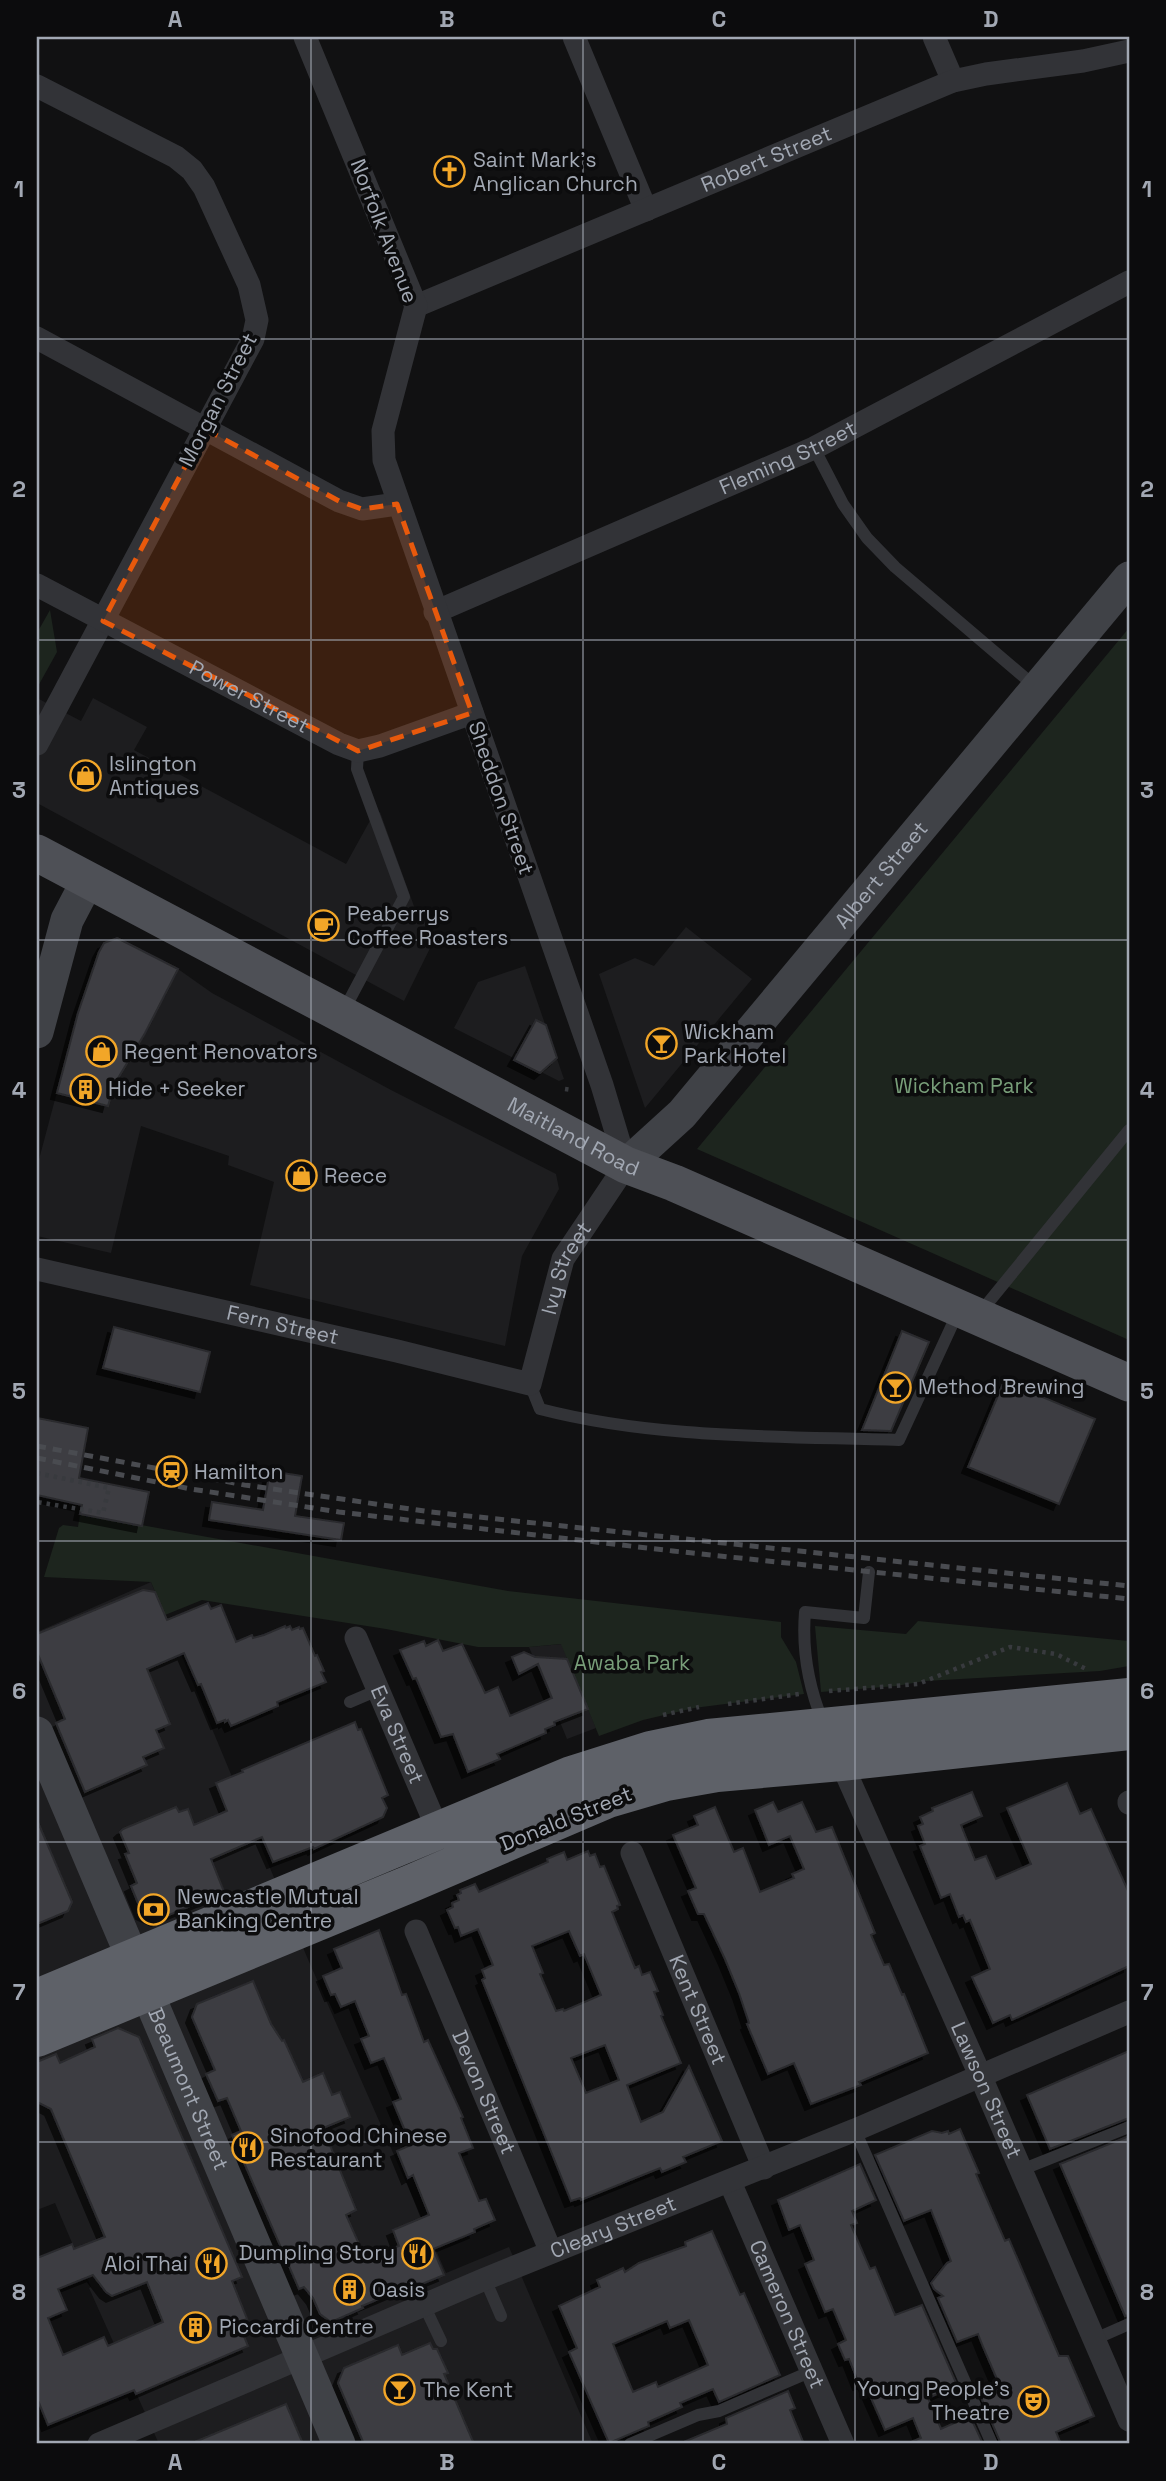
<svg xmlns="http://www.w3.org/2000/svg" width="1166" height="2481" viewBox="0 0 1166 2481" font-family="'Space Grotesk',sans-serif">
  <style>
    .built { fill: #1d1d1f }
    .green { fill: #1d251e }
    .building { fill: #3d3e42; stroke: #2b2b2e; stroke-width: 2; fill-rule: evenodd; filter: url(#shadow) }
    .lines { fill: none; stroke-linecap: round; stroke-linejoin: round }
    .path { stroke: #383a3e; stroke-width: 4.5; stroke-dasharray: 3.5 5; stroke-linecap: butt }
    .lane { stroke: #323337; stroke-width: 12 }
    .street { stroke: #323337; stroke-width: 23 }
    .secondary { stroke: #404247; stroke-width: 33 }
    .primary { stroke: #4e5056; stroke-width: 37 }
    .highway { stroke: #5e6168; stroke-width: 38 }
    .rail { stroke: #494b50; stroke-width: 5; stroke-dasharray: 9 7; stroke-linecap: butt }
    .marked { fill: #e8590c; fill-opacity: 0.2; stroke: #e8590c; stroke-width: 5; stroke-dasharray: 14 9; stroke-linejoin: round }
    .grid { fill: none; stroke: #a2a8b3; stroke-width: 2; stroke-opacity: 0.55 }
    .labels { text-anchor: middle; stroke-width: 7; stroke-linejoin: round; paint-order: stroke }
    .street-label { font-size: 21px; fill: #a2a8b3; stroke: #0c0c0d }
    .poi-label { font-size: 21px; fill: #a2a8b3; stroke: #0c0c0d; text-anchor: start }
    .park-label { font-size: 21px; fill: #789e79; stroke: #0c0c0d }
    .neatline { fill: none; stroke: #a2a8b3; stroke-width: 2.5 }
    .grid-label { font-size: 23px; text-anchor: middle; font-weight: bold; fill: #a2a8b3 }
  </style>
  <defs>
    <filter id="shadow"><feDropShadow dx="-6" dy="6" stdDeviation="0" flood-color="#0009"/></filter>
  </defs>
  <rect width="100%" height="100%" fill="#111112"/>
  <path class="built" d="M37,698L81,721L93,698L147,727L134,750L346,864L372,817L380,812L415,909L437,934L404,1001L37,803Z
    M686,927L752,979L645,1108L599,974L635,958L654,966Z
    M115,938L122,939L178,969L212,993L391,1090L556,1174L559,1189L522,1256L505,1346L250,1285L274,1182L228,1165L229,1156L141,1126L111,1253L37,1236V1167L78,1013L99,952L104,943Z
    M525,966L564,1079L559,1081L454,1028L478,982Z
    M151,1582L307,1957L446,2273L509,2247L593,2444H159L89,2288L91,2287L55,2203L37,2210V1632Z
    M562,1644L596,1728L567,1739L529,1647Z"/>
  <path class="green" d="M50,610L57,652L37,688V633Z
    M1129,628V1340L697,1149Z
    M80,1514L508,1591L781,1622V1637L796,1662L804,1694L694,1708L643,1720L599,1736L561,1644L529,1647H478L386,1629L202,1600L165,1615L151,1582L44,1577L59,1528L63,1525L78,1527Z
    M918,1621L1129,1641V1666L1100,1671L925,1681L896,1686L821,1692L815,1626L906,1634Z"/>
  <path class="building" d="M117,938L178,969L145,1033L114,1085L108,1106L57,1093L78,1013L99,952L104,943Z
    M536,1020L546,1025L557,1058L540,1073L514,1060Z
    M114,1327L210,1352L200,1392L103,1368Z
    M902,1331L929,1342L891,1431L862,1430Z
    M1004,1381L1095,1419L1059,1504L968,1467Z
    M37,1418L88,1428L79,1478L149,1492L142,1526L80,1514L82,1505L37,1495Z
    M270,1471L302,1476L295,1516L344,1523L341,1540L209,1520L212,1502L263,1510Z
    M143,1590L155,1592L167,1620L208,1603L211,1609L221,1605L236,1642L252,1635L253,1638L264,1635L285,1626L286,1628L290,1626L292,1630L299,1627L300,1629L303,1628L315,1656L317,1655L324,1671L321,1672L326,1682L277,1702L278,1706L231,1726L228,1720L225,1722V1720L217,1723L201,1684L198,1685L184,1653L147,1669L170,1724L156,1730L164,1748L143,1757L147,1765L85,1792L56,1723L65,1719L37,1652V1634Z
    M438,1640L443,1651L462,1644L485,1693L498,1687L510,1716L552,1698L538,1664L519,1674L512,1657L524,1652L535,1657L567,1659L588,1709L554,1722L555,1725L545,1729L546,1733L497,1754L500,1759L468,1772L453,1734L441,1737L416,1678L413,1679L400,1650L424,1641L426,1646Z
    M355,1722L358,1730L361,1729L388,1795L382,1798L387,1808L383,1817L314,1849L313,1847L273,1862L262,1837L211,1859L224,1892L157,1920L142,1913L131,1886L137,1883L125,1854L129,1853L120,1832L123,1829L176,1807L179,1812L188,1809L194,1825L227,1811L216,1783L243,1772L242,1770Z
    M1067,1783L1080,1814L1091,1809L1129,1893V1966L1012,2020L1010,2015L993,2023L972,1977L990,1969L970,1920L966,1922L963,1915L959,1917L950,1894L941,1898L920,1846L925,1844L918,1826L923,1824L920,1817L933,1811L932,1808L972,1792L982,1816L961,1825L975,1860L986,1856L996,1879L1031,1864L1007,1808Z
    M773,1802L778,1812L802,1802L816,1832L832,1827L875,1933L871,1935L884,1965L889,1964L902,1995L904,1994L928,2053L859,2082L861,2085L811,2104L794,2063L768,2074L747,2024L749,2023L739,1993L725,1959L704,1914H698L688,1891L696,1888L673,1835L698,1825L694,1816L715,1807L734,1852L743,1848L760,1892L794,1878L792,1874L804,1869L790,1836L769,1845L755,1810Z
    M37,1820L72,1902L68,1911L37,1924Z
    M588,1851L590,1856L595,1854L600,1867L604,1866L620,1905L617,1906L618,1909L612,1912L635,1968L639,1966L642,1975L650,1972L658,1991L654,1992L663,2015L661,2016L681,2063L627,2085L641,2122L663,2112L689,2066L722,2141L683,2157L686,2162L662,2172L660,2168L581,2200L580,2198L571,2201L482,1980L485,1978L482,1970L493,1965L478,1929L461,1936L458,1927L455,1928L447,1910L453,1907L452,1903L459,1900L457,1895L461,1893L460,1890L475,1884L479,1892L548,1862L547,1859L564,1852L567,1860ZM569,1931L580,1956L584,1954L601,1995L564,2011L563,2009L556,2011L540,1974L543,1973L532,1946ZM605,2045L619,2080L586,2093L571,2058Z
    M379,1930L402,1995L406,1994L424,2042L428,2040L463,2117L461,2118L473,2148L459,2153L479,2201L486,2199L495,2220L474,2229L475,2232L433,2249L444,2275L417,2286L416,2283L362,2306L363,2308L331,2322L320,2314L313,2298L304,2287L299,2289L232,2135L241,2131L227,2098L218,2101L206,2074L215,2070L192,2017L197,2004L253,1981L271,2024L282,2041L284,2040L303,2082L323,2073L332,2095L340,2092L350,2117L323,2128L356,2210L346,2215L366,2260L399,2246L393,2230L429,2215L413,2175L408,2178L397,2151L411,2145L393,2102L401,2099L384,2058L371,2063L361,2039L369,2036L355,2001L341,2007L335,1994L331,1995L323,1976L342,1968L334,1949Z
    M118,2028L139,2037L242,2277L232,2281L247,2319L238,2322L248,2346L136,2394L134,2390L48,2425L37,2398V2258L72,2244L74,2249L105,2237L51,2109L37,2102V2062L56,2054L60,2063L95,2047L92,2039ZM93,2275L106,2292L112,2296L147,2282L163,2322L108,2346L104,2337L63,2355L48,2318L67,2310L58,2289Z
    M1129,2051V2118L1050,2149L1027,2095Z
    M960,2129L979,2173L976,2174L1005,2241L1009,2239L1059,2356H1068L1094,2416L1056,2432L1061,2444H1001L980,2395L1000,2386L984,2349L978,2334L957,2342L938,2298L943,2296L934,2289L931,2283L947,2263L951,2261L931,2210L904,2221L875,2155L932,2131L942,2133L948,2131L949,2134Z
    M1129,2136V2315L1125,2316L1060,2164Z
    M860,2164L876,2200L852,2211L857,2223L851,2225L870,2269L875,2267L895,2315L922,2305L957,2385L928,2398L941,2429L970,2416L983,2444H906L921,2438L913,2418L885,2430L864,2382L859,2384L849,2359L845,2360L838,2344L846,2340L833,2309L825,2312L805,2264L814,2260L800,2225L789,2230L778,2200Z
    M712,2231L740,2295L744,2293L780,2375L719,2402L713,2389L680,2403L682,2407L648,2422L649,2426L609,2443L569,2352L577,2348L559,2306L600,2287L597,2280L623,2268L625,2272L639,2263L686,2246L685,2242ZM689,2320L708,2365L658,2387L656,2382L633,2392L613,2344L667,2321L670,2328Z
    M430,2343L433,2349H437L448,2373L444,2374L474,2444H364L338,2383L344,2368L398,2345L402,2355Z
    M788,2391L795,2408L790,2410L804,2444H679L727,2424L726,2418Z
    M286,2404L303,2444H190Z"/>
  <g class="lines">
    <path class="path" d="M565,1089L572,1090
      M37,1473L109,1488L103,1513L37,1502
      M829,1691L918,1684L1010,1647L1056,1654L1088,1670
      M728,1704L799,1694
      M663,1715L699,1707"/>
    <path class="lane" d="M814,448L843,504L867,538L895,567L1037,688
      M343,1012L404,897L357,769L358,751
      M979,1314L1129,1130
      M530,1384L540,1409C656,1439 779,1436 899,1440L959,1310
      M350,1702L378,1690
      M823,1722C809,1688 802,1649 805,1612L864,1618L869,1572
      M855,2130L992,2444
      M1021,2170L1129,2127
      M485,2279L501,2316
      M424,2305L441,2341
      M1095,2339L1129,2324
      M630,2444L698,2415L719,2411L812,2371"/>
    <g class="street">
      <path d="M574,37L646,210"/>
      <path d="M934,37L953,81"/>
      <path d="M37,86L176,157L192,170L204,187L249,285L257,320L253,339L37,744"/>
      <path id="s1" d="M416,306L953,81L986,74L1083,61L1129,51"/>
      <path d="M37,338L339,501L362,509L397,504"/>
      <path id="s2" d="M37,585L339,744L358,751L380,746L472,713"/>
      <path id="s3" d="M435,612L814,448L1129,282"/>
      <path id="s4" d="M37,1269L397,1351L530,1384L563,1259L626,1165L602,1085L384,460L383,431L416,306L305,37"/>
      <path id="s5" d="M356,1638L438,1830"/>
      <path id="s6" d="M841,1762L980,2075L1129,2420"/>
      <path d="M1129,1802V1803"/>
      <path id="s7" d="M632,1853L764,2168"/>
      <path id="s8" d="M416,1931L551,2252"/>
      <path id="s9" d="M730,2182L843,2444"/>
      <path id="s10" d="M99,2444L485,2279L855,2130L1129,2012"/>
    </g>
    <g class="secondary">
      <path d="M37,1032L67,920L88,880"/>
      <path id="s11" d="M626,1165L682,1114L1129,578"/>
      <path id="s12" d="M37,1733L339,2444"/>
    </g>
    <path class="primary" id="s13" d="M37,853L626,1165L674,1183L1129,1383"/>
    <path class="highway" d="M37,1998L571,1775L650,1750L708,1738L1129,1697
      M37,2038L412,1883L608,1799L666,1782L717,1773L841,1762L1129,1731"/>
    <path class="rail" d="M37,1446L245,1485L431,1512L1129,1586
      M37,1458L191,1489L339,1512L673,1551L1129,1599"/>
  </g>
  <path class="marked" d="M205,429L339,501L362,509L397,504L472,713L358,751L103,621Z"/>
  <path class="grid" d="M311,37V2444M583,37V2444M855,37V2444M37,339H1129M37,640H1129M37,940H1129M37,1240H1129M37,1541H1129M37,1842H1129M37,2142H1129"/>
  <defs>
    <symbol id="church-ring" viewBox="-11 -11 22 22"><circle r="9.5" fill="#0c0c0d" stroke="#f2a628" stroke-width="1.5"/><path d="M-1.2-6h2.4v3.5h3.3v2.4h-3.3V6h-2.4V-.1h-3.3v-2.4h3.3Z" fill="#f2a628"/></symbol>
    <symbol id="shop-ring" viewBox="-11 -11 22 22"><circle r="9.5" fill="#0c0c0d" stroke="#f2a628" stroke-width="1.5"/><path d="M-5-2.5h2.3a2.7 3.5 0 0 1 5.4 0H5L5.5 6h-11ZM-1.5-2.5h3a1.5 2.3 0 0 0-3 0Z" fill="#f2a628"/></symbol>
    <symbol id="cafe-ring" viewBox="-11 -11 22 22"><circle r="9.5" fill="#0c0c0d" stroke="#f2a628" stroke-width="1.5"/><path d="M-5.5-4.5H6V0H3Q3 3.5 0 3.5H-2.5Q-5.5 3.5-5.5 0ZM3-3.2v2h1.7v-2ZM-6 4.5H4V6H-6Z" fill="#f2a628"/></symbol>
    <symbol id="bar-ring" viewBox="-11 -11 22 22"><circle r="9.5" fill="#0c0c0d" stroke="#f2a628" stroke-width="1.5"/><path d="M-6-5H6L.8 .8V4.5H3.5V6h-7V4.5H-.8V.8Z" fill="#f2a628"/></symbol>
    <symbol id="building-ring" viewBox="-11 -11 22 22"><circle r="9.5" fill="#0c0c0d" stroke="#f2a628" stroke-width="1.5"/><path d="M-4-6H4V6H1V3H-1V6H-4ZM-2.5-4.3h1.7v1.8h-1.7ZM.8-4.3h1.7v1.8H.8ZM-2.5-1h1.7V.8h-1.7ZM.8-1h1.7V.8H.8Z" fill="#f2a628"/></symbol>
    <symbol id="station-ring" viewBox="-11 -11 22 22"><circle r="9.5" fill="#0c0c0d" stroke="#f2a628" stroke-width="1.5"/><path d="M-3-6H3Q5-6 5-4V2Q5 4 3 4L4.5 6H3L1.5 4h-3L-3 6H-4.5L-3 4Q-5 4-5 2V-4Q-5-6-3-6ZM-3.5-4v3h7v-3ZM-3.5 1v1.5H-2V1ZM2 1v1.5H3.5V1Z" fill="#f2a628"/></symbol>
    <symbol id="bank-ring" viewBox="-11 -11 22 22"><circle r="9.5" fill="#0c0c0d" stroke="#f2a628" stroke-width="1.5"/><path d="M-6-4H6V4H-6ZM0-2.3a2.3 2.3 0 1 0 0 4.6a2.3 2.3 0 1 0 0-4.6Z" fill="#f2a628"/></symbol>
    <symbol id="restaurant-ring" viewBox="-11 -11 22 22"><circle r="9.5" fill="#0c0c0d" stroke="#f2a628" stroke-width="1.5"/><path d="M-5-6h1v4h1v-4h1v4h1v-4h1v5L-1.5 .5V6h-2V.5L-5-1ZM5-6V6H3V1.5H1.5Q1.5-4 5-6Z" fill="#f2a628"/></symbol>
    <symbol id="theatre-ring" viewBox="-11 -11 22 22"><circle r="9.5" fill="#0c0c0d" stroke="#f2a628" stroke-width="1.5"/><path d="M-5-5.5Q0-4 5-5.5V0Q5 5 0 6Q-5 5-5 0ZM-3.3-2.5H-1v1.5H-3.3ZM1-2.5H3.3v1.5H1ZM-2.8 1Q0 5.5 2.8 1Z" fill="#f2a628"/></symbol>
  </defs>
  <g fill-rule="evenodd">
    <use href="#church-ring" x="432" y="154" width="35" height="35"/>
    <use href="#shop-ring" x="68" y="758" width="35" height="35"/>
    <use href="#cafe-ring" x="306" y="908" width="35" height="35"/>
    <use href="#bar-ring" x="644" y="1026" width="35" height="35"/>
    <use href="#shop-ring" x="84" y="1034" width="35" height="35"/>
    <use href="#building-ring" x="68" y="1072" width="35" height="35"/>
    <use href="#shop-ring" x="284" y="1158" width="35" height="35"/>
    <use href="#bar-ring" x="878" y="1370" width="35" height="35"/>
    <use href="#station-ring" x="154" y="1454" width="35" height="35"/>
    <use href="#bank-ring" x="136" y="1892" width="35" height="35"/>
    <use href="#restaurant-ring" x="230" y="2130" width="35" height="35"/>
    <use href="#restaurant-ring" x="400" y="2236" width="35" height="35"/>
    <use href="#restaurant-ring" x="194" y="2246" width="35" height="35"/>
    <use href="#building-ring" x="332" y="2272" width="35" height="35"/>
    <use href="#building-ring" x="178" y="2310" width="35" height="35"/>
    <use href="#bar-ring" x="382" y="2372" width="35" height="35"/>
    <use href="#theatre-ring" x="1016" y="2384" width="35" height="35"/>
  </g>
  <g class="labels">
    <g class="street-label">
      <text dy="7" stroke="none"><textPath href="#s1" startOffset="380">Robert Street</textPath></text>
      <text transform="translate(384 231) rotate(69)" y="7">Norfolk Avenue</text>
      <text transform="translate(218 400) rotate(-63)" y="7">Morgan Street</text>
      <text dy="7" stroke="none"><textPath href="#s3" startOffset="385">Fleming Street</textPath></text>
      <text dy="7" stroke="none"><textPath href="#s2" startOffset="240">Power Street</textPath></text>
      <text transform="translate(501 798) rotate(71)" y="7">Sheddon Street</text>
      <text dy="7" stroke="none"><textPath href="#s11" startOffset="387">Albert Street</textPath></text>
      <text dy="7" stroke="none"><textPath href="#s13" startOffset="607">Maitland Road</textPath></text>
      <text dy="7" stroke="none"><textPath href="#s4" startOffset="628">Ivy Street</textPath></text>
      <text dy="7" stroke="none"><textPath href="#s4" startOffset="252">Fern Street</textPath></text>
      <text dy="7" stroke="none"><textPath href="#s5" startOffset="105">Eva Street</textPath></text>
      <text transform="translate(566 1819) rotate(-22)" y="7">Donald Street</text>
      <text dy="7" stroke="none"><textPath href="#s7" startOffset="170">Kent Street</textPath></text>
      <text dy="7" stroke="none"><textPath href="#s12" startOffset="387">Beaumont Street</textPath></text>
      <text dy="7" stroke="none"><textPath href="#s6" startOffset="359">Lawson Street</textPath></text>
      <text dy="7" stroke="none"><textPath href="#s8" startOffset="175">Devon Street</textPath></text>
      <text dy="7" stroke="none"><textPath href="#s10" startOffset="558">Cleary Street</textPath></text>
      <text dy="7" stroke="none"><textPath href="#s9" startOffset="144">Cameron Street</textPath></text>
    </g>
    <g class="poi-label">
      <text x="473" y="167">Saint Mark's<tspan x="473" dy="24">Anglican Church</tspan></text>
      <text x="109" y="771">Islington<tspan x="109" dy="24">Antiques</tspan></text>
      <text x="347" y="921">Peaberrys<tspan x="347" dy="24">Coffee Roasters</tspan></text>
      <text x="684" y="1039">Wickham<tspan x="684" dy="24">Park Hotel</tspan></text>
      <text x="124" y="1059">Regent Renovators</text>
      <text x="108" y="1096">Hide + Seeker</text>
      <text x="324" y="1183">Reece</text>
      <text x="918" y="1394">Method Brewing</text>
      <text x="194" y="1479">Hamilton</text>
      <text x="177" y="1904">Newcastle Mutual<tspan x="177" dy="24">Banking Centre</tspan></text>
      <text x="270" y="2143">Sinofood Chinese<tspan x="270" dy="24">Restaurant</tspan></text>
      <text x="395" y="2260" text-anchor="end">Dumpling Story</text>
      <text x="188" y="2271" text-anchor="end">Aloi Thai</text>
      <text x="372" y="2297">Oasis</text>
      <text x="219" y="2334">Piccardi Centre</text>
      <text x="1010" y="2396" text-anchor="end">Young People’s<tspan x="1010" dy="24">Theatre</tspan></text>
      <text x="423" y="2397">The Kent</text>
    </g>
    <g class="park-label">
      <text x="964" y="1093">Wickham Park</text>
      <text x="632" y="1670">Awaba Park</text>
    </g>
  </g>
  <rect width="1166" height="2481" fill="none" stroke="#0c0c0d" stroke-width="77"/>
  <rect x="38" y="38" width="1090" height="2404" class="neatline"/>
  <g class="grid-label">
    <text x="175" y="27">A</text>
    <text x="447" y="27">B</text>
    <text x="719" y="27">C</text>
    <text x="991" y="27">D</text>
    <text x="19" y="197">1</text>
    <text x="1147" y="197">1</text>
    <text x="19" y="497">2</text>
    <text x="1147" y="497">2</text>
    <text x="19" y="798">3</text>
    <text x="1147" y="798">3</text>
    <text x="19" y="1098">4</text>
    <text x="1147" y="1098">4</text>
    <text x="19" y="1399">5</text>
    <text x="1147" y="1399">5</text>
    <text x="19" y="1699">6</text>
    <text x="1147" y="1699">6</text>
    <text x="19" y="2000">7</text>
    <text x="1147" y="2000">7</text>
    <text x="19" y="2300">8</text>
    <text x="1147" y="2300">8</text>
    <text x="175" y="2470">A</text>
    <text x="447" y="2470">B</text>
    <text x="719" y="2470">C</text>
    <text x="991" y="2470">D</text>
  </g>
</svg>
